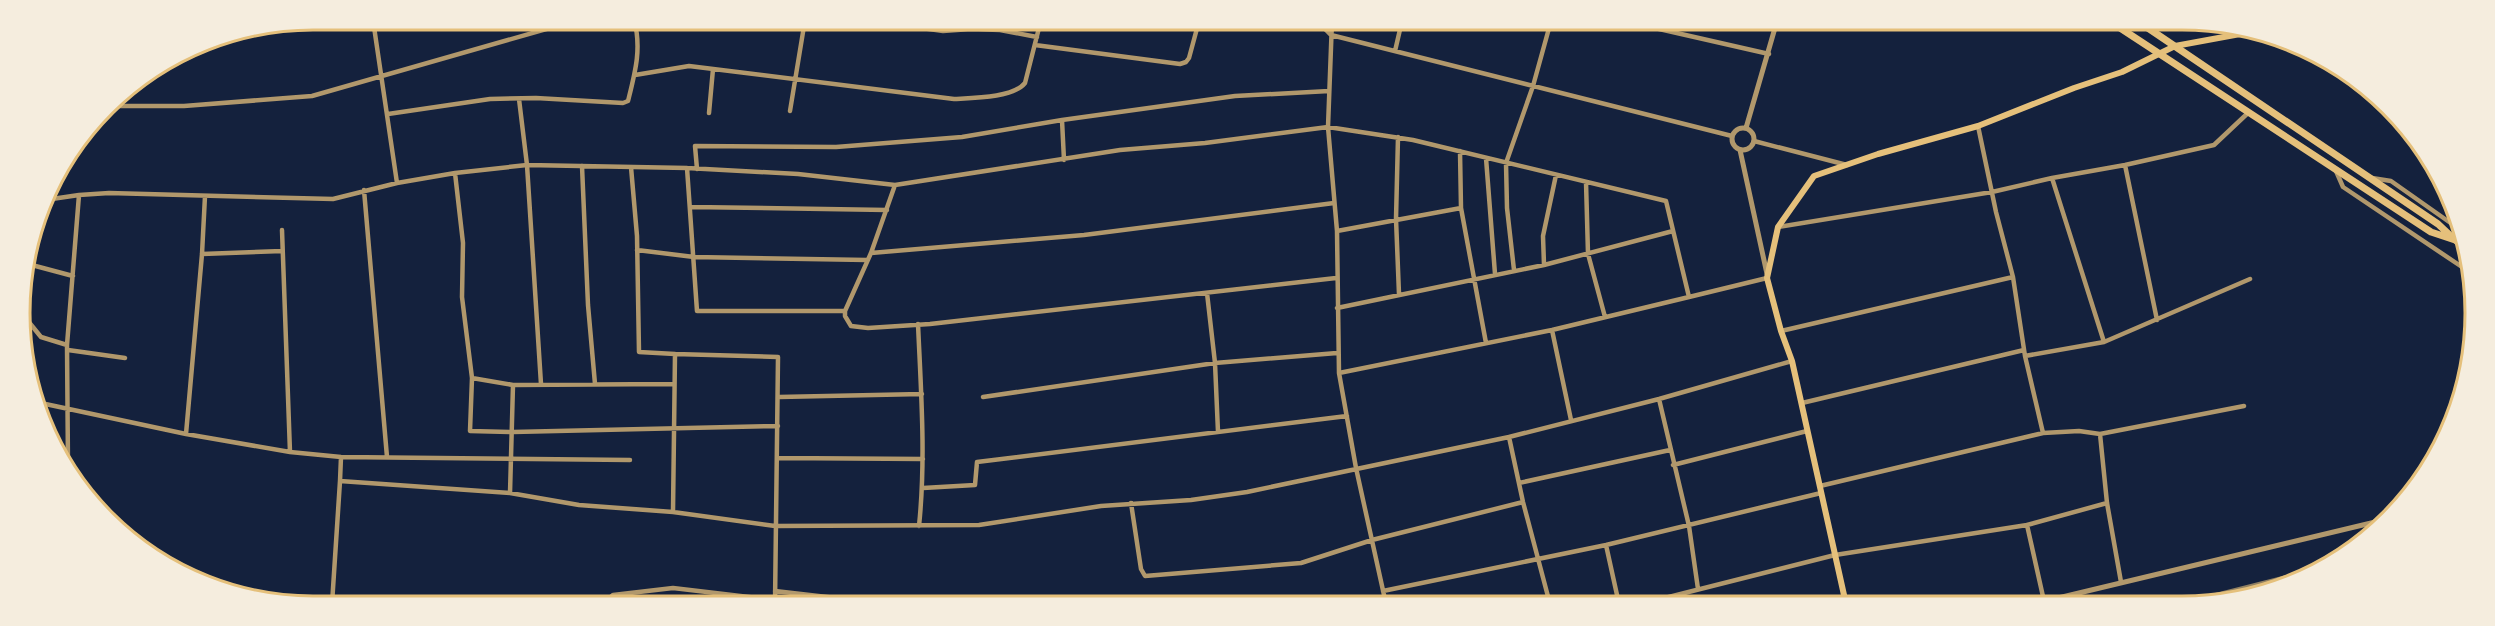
<svg xmlns="http://www.w3.org/2000/svg" width="2495" height="626" viewBox="0 0 2495 626" font-family="Cabin,sans-serif">
  <style>
    .lines { fill: none; stroke-linecap: round; stroke-linejoin: round }
    .minor { stroke: #b1986c; stroke-width: 4.5 }
    .tertiary { stroke: #b1986c; stroke-width: 5 }
    .secondary { stroke: #e5c07b; stroke-width: 6 }
    .primary { stroke: #e5c07b; stroke-width: 7 }
    .rail { stroke: #918062; stroke-width: 3 }
    .rim { fill: none; stroke: #e5c07b; stroke-width: 3 }
  </style>
  <rect width="100%" height="100%" fill="#14213d"/>
  <g class="lines">
    <path class="minor" d="M373,20L397,183
      M865,20L943,31L971,29L1000,30L1037,37
      M1310,21L1319,23L1331,35L1732,136
      M1332,21L1328,127L1337,231L1339,373L1356,468L1386,604
      M1624,21L1769,54
      M269,28L339,20
      M1035,45L1180,64L1186,62L1189,58L1199,21
      M1395,51L1402,21
      M635,75L689,66L954,99C973,98 1013,98 1025,83L1041,20
      M519,99L527,165L541,384
      M109,106H184L312,96L578,20
      M790,111L805,20
      M709,113L713,69
      M388,114L490,99L536,98L623,103L628,101C635,73 642,48 634,20
      M1062,120L1064,160
      M1978,126L1996,212L2013,277L2025,356L2043,433
      M1398,137L1396,219L1399,294
      M1754,141L1847,165
      M1460,151L1461,208L1486,343
      M1486,158L1495,274
      M2125,165L2157,320
      M582,166L588,305L595,384
      M631,167L637,236L639,352L675,354L673,512L775,526L979,525L1101,506L1191,500L1247,492L1509,437
      M687,168L697,311H845
      M697,169L695,146L836,147L962,137L1062,120L1235,96L1329,91
      M2336,171L2343,187L2468,271
      M455,173L463,243L462,297L472,378L470,431L513,432L778,426
      M2052,178L2104,342L2250,279
      M2372,178L2391,181L2462,231
      M1586,182L1588,254L1605,317
      M895,185L871,253L845,311V316L851,326L868,328L930,324L1336,278
      M364,190L387,457
      M45,200L79,195
      M691,207L887,210
      M1778,227L1992,192L2052,178L2125,165L2214,145L2249,112
      M282,230L290,452
      M1337,231L1461,208
      M637,250L694,257L867,260
      M871,253L1084,235L1334,203
      M202,254L282,251
      M28,264L73,276
      M1544,265L1543,236L1556,175
      M1514,270L1507,208L1506,163L1533,86L1551,21
      M1207,293L1215,363L1218,432
      M1337,308L1544,265L1673,231
      M23,319L28,321L41,337L67,345
      M918,324C921,392 926,459 919,526
      M1552,330L1571,420
      M1781,331L2013,277
      M68,350L125,358
      M675,354L778,357L775,604
      M2025,356L2104,342
      M1339,373L1552,330L1689,297
      M472,378L513,385
      M779,397L922,394
      M983,397L1215,363L1337,353
      M1659,399L1689,526L1698,589
      M36,402L186,434L290,452L341,457L630,460
      M1802,403L2024,350
      M186,434L202,254L205,196
      M2100,434L2107,503L2121,582
      M341,457L340,481L510,493L579,505L673,512
      M777,458L923,459
      M1673,465L1807,431
      M68,467L67,345L79,195L109,193L333,199L397,183L455,173L527,165L687,168L798,174L895,185L1120,150L1205,143L1328,127L1413,140L1666,201L1689,297L1767,278
      M1519,483L1670,450
      M1820,486L2043,433L2079,431L2100,434L2244,406
      M923,488L975,485L977,462L1347,416
      M510,493L513,385L674,384
      M1131,503L1141,569L1145,576L1301,563L1372,540L1523,502
      M1606,545L1619,604
      M775,591L888,604
      M1383,591L1606,545L1821,493
      M2044,601L2027,525L2107,503
      M332,604L340,481
      M603,604L613,595L673,588L775,600
      M1132,604L1133,601
      M1550,604L1523,502L1509,437L1659,399L1792,361
      M1641,604L1835,555L2027,525"/>
    <path class="tertiary" d="M1732 139a11 11 0 1 1 22 0a11 11 0 1 1-22 0Z
      M1746,128L1777,21
      M1740,150L1767,274
      M2033,604L2392,518"/>
    <path class="secondary" d="M1846,604L1792,361L1781,331L1767,278L1778,227L1814,176L1878,154L1978,126L2074,88L2122,72L2175,46L2251,32"/>
    <path class="primary" d="M2111,22L2431,232L2455,240
      M2139,22L2438,224L2455,240L2466,248"/>
    <path class="rail" d="M2178,604L2324,567"/>
  </g>
  <path d="M0 0H2495V626H0ZM313 30H2182A283 283 0 0 1 2465 313V313A283 283 0 0 1 2182 596H313A283 283 0 0 1 30 313V313A283 283 0 0 1 313 30Z" fill="#f5edde" fill-rule="evenodd"/>
  <path class="rim" d="M313 30H2182A283 283 0 0 1 2465 313V313A283 283 0 0 1 2182 596H313A283 283 0 0 1 30 313V313A283 283 0 0 1 313 30Z"/>
</svg>
